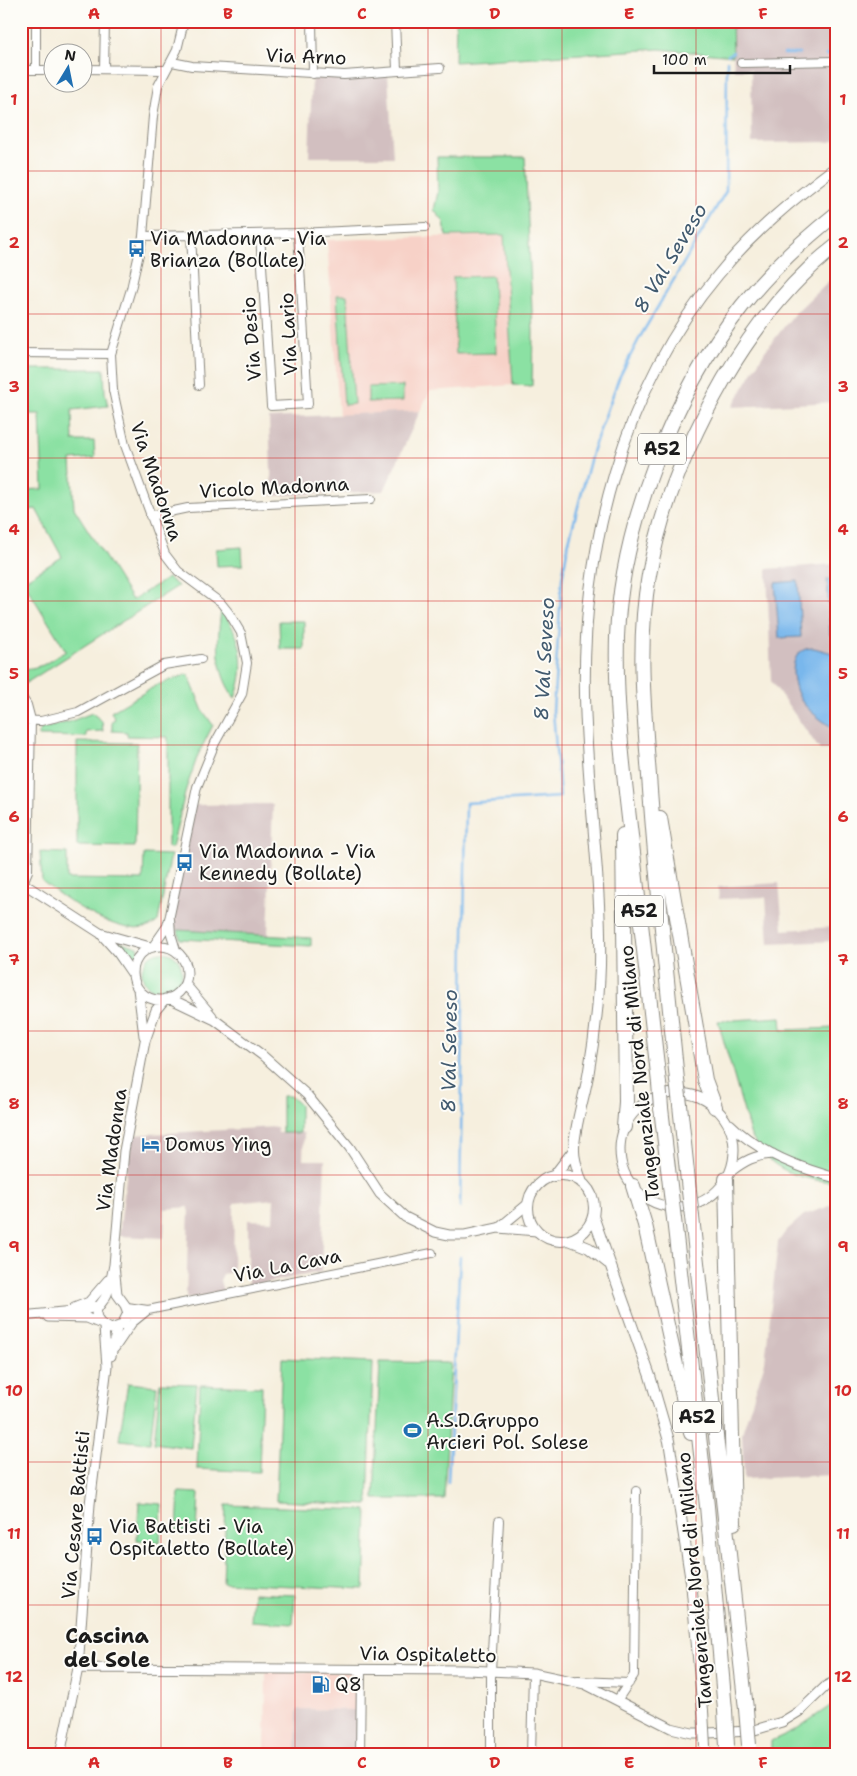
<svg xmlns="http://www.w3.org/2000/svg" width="857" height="1776" viewBox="0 0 857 1776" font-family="'Shantell Sans',sans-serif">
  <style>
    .built { fill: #f7d1c7 }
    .industrial { fill: #d2bfc0 }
    .green { fill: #8be1a3; stroke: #547e60 }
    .water { fill: #79b7ec; stroke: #4a6a84 }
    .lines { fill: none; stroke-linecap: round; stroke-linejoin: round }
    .stream { stroke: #79b7ec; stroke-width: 2.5 }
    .minor-casing { stroke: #89867d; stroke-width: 10 }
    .tertiary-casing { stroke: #89867d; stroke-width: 11 }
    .secondary-casing { stroke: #89867d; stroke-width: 12 }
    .motorway-casing { stroke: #89867d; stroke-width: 16 }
    .minor { stroke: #fff; stroke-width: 8 }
    .tertiary { stroke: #fff; stroke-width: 9 }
    .secondary { stroke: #fff; stroke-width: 10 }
    .motorway { stroke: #fff; stroke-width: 14 }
    .secondary-bridge-casing { stroke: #89867d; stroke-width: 12; stroke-linecap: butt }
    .motorway-bridge-casing { stroke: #89867d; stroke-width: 16; stroke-linecap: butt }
    .secondary-bridge { stroke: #fff; stroke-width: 10 }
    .motorway-bridge { stroke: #fff; stroke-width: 14 }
    .grid { fill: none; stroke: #d62828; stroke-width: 1; stroke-opacity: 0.55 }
    .labels { text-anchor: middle; stroke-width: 4; stroke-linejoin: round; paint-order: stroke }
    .shield { fill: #fdfcf7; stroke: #605f5e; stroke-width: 1 }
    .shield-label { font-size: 18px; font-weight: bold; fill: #1c1c1c }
    .street-label { font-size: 19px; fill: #1c1c1c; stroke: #fdfcf7 }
    .poi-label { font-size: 19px; fill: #1c1c1c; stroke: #fdfcf7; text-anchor: start }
    .water-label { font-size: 20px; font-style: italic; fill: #415a6f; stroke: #fdfcf7 }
    .quarter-label { font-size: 21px; font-weight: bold; fill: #1c1c1c; stroke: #fdfcf7 }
    .neatline { fill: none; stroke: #d62828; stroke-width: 2 }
    .grid-label { font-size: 16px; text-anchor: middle; font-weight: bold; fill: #d62828 }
  </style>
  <rect width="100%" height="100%" fill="#fdfcf7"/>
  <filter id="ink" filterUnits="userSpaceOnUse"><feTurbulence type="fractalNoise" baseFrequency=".02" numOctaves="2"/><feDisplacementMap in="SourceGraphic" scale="10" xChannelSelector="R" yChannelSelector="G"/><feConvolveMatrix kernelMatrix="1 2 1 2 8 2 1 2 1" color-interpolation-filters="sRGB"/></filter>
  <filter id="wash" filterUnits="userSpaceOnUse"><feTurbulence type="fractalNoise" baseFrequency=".0096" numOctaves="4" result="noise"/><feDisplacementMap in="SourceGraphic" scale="20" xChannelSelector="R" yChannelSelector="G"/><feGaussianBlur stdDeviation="1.12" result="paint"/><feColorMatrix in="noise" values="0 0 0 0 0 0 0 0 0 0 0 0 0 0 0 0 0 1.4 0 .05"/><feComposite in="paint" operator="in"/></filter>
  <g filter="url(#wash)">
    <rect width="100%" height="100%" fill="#f6efde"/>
    <path class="built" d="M504,235L513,385L430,391L420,411L339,415L327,240Z
      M266,1672H359L358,1710L297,1709L296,1755H265Z"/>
    <path class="industrial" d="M732,21H836V140L830,142L752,143L751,70H734Z
      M388,74L393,157H309L312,77L344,78Z
      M836,274V402L732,407L765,351L795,313Z
      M420,411L384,491L272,496L269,418Z
      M836,564V749L820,750L771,681L767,569Z
      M273,804L268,935L175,930L173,912L194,805Z
      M779,883L783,930L836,927V941L769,944L766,897L719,899L718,887Z
      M277,1127L278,1133H304L303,1160H325L321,1272L248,1286V1220L273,1221L274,1199L234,1203L233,1272L223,1274L220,1280L223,1292L186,1299L189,1207L165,1209L164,1238L119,1236L131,1135Z
      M836,1204V1475L744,1479L742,1433L765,1362L778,1242L786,1231L804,1215Z
      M297,1709L358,1710L357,1755H296Z"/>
    <path class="green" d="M456,21H732L733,56L659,49L455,62Z
      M437,157H525L533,332L532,386L513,385L504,235L446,236L444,222L434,210L438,192Z
      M493,276L496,353L456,354L453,277Z
      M337,295H347L354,404L344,405Z
      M21,369H104L105,393L108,406L72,410L73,441H94L95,458L71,460L74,508L132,600L168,578L178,586L23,685L21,671L43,665L66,651L23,581L62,557L36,509L21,511V490L43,489L40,414H21Z
      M403,386V401L368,402V387Z
      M242,547L243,565L217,566L216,549Z
      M221,611C243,636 247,668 235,698C215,673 217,641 221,611Z
      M279,621H304V649H280Z
      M188,674L203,711L213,725L198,755L186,789L172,848H168V737L127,736V732L112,731V721L115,719L111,712L157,685Z
      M92,713L102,721L103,731L86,732V737L38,736L41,729L69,722Z
      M77,742L137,743L135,847L77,846Z
      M40,852L67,853V879L143,880L144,854L171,855L158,921C132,947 65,900 42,881Z
      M178,930L311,938V946L180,939Z
      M115,940L138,947L139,952L134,960L127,962L113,942Z
      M142 972a20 20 0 1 1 40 0a20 20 0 1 1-40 0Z
      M781,1017L782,1030L836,1028V1182C798,1180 770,1170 751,1136L718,1021Z
      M282,1096H290L300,1105V1133H282Z
      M282,1358L373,1362L368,1505L276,1501Z
      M380,1362L451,1363L444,1499H374Z
      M128,1383L157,1386L150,1443L119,1440Z
      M160,1383L197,1384L191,1448L154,1443Z
      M200,1385L262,1387L259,1472L197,1469Z
      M179,1492L199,1493L197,1532L177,1531Z
      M139,1502L162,1504L160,1542L137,1540Z
      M226,1505L367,1510L364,1589L223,1583Z
      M253,1593L295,1595L293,1624L251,1621Z
      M836,1702V1755H771V1741L795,1730Z"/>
    <path class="water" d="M827,579H836V635H830Z
      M798,581L801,637L779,638L775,583Z
      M814,648L836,654V730C824,722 812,714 803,703C791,687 785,647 814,648Z"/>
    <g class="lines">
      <path class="stream" d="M784,54H799
        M728,55L733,52
        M826,55H836
        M460,1207L466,803L560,797L553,711L562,579L568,545L593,449L619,378L640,337L726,191L727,61
        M448,1482L460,1257"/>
    </g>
  </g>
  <g filter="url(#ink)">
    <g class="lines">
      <defs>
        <path id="minor" d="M312,21L313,74
          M395,21L397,70
          M172,62L192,66L344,75L440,68
          M741,63L836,61
          M82,69L165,70
          M104,69L105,21
          M21,70H52
          M36,70V21
          M260,234L271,406L308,404L298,233
          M191,235L199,385
          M143,236L298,233L425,227
          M21,353L111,354
          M150,516L188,508L371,499
          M21,696L27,705L31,720L28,871L23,883
          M21,720L41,721L78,712L164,665L201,659
          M170,919L171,934L176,950
          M153,946L167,926L170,915L197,787L215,743L242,694L247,663L241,633L229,613L221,603L178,571L165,554L125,445L113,390L111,354L131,289L143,236L153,116L158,86L177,50L184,21
          M127,1307L148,1310L127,1316
          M115,1348L132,1323L148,1310L432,1253
          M578,1681L629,1683
          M618,1699L634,1675L636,1491
          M360,1755L361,1670
          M491,1755V1671L499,1521
          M531,1755L533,1673"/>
        <path id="tertiary" d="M21,882L100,933L150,947
          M102,935L118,953L133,975
          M133 973a27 27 0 1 1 54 0a27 27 0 1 1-54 0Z
          M185,984L212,1016
          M138,989L144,1036
          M169,998L215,1020L262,1055L307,1095L350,1148L380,1194L405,1217L435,1232L449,1235H465L498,1228L537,1231
          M620 1150a57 57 0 1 1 114 0a57 57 0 1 1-114 0Z
          M730,1124C757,1151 799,1168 836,1178
          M730,1172C744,1161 755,1155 773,1154
          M499,1228L528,1204
          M114,1265C112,1275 110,1285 107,1294C102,1306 90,1309 100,1323L111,1329L122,1325L128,1313L125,1305L117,1294L114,1265L124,1151L145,1041L156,1010L165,999
          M74,1308L89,1302L108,1280
          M21,1316L85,1310L98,1306
          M48,1317L87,1318L99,1323
          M111,1356L117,1328
          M78,1668L467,1670L533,1673L585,1684L671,1728L692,1733H708L751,1731L782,1722L800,1711L826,1686L836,1681
          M60,1755L78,1668L90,1504L107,1366L104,1327"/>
        <path id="secondary" d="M528 1208a33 33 0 1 1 66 0a33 33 0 1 1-66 0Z
          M554,1176L574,1150
          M582,1183C579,1173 574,1162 574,1151C573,1130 586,1092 589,1070C595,1035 599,1000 600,965C602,875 586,785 585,694C582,549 623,388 718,275C752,233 793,199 836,167
          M593,1216L650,1376L669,1441L691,1581L703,1711
          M569,1240L589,1248L608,1263
          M705,1746V1755"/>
        <path id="motorway" d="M660,818L705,1080L715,1107
          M623,835L626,1102L624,1127
          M677,1080C667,979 656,878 649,776C644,709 637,642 649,575C661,506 689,440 724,379C753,330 790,281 836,246
          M659,1083C650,1003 641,923 632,844C624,775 615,706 617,637C621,526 674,393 742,306C769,272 802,241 836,214
          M680,1105L689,1191
          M661,1108L671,1194
          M726,1179L734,1523
          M633,1186L645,1225L691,1433
          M692,1217L746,1709
          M674,1219L707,1506L725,1710"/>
      </defs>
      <use href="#minor" class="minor-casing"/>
      <use href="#tertiary" class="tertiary-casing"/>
      <use href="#secondary" class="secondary-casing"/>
      <use href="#motorway" class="motorway-casing"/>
      <use href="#minor" class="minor"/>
      <use href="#tertiary" class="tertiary"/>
      <use href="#secondary" class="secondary"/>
      <use href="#motorway" class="motorway"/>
      <defs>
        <path id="secondary-bridge" d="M703,1711L705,1746"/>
        <path id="motorway-bridge" d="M677,1080L680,1105
          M659,1083L661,1108
          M689,1191L692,1217
          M671,1194L674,1219
          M746,1709L749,1745
          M725,1710L727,1746"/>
      </defs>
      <use href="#secondary-bridge" class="secondary-bridge-casing"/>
      <use href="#motorway-bridge" class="motorway-bridge-casing"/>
      <use href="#secondary-bridge" class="secondary-bridge"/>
      <use href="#motorway-bridge" class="motorway-bridge"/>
    </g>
  </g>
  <path class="grid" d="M161,21V1755M295,21V1755M428,21V1755M562,21V1755M696,21V1755M21,171H836M21,314H836M21,458H836M21,601H836M21,745H836M21,888H836M21,1031H836M21,1175H836M21,1318H836M21,1462H836M21,1605H836"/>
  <defs>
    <symbol id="bus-bare" viewBox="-9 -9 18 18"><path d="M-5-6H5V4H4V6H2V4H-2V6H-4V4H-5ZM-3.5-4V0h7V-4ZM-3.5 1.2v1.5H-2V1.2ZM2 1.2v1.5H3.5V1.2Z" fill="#1f6fb2" stroke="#fdfcf7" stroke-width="2.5" paint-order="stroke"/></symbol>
    <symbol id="hotel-bare" viewBox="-9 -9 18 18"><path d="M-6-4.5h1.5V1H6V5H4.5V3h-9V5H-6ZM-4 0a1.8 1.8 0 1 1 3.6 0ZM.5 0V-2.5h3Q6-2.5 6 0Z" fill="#1f6fb2" stroke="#fdfcf7" stroke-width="2.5" paint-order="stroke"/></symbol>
    <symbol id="stadium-bare" viewBox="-9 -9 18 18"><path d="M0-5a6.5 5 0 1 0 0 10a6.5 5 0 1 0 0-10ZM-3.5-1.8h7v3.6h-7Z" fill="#1f6fb2" stroke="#fdfcf7" stroke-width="2.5" paint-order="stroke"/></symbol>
    <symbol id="fuel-bare" viewBox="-9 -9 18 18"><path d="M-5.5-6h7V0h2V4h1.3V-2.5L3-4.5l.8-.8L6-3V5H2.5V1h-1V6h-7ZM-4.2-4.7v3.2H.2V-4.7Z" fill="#1f6fb2" stroke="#fdfcf7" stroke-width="2.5" paint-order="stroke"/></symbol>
  </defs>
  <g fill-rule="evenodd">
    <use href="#bus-bare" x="124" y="236" width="25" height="25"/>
    <use href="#bus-bare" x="172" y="850" width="25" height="25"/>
    <use href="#hotel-bare" x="138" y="1132" width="25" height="25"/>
    <use href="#stadium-bare" x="400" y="1418" width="25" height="25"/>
    <use href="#bus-bare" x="82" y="1524" width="25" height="25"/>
    <use href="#fuel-bare" x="308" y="1672" width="25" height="25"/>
  </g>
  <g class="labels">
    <g class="shield">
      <rect x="638" y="433.5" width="48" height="31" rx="4"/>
      <rect x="615" y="895.5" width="48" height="31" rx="4"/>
      <rect x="673" y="1401.5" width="48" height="31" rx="4"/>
    </g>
    <g class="shield-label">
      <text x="662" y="455">A52</text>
      <text x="639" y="917">A52</text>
      <text x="697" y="1423">A52</text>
    </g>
    <g class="street-label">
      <text transform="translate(306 56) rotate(2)" y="7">Via Arno</text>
      <text transform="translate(288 334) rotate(-93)" y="7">Via Lario</text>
      <text transform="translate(251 339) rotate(-94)" y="7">Via Desio</text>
      <text transform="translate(157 481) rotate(71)" y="7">Via Madonna</text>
      <text transform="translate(274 487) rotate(-3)" y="7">Vicolo Madonna</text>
      <text transform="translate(639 1073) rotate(-96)" y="7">Tangenziale Nord di Milano</text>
      <text transform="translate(111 1150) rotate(-82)" y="7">Via Madonna</text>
      <text transform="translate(287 1265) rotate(-11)" y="7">Via La Cava</text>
      <text transform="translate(75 1515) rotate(-85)" y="7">Via Cesare Battisti</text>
      <text transform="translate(694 1580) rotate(-95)" y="7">Tangenziale Nord di Milano</text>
      <text transform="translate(428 1654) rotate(1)" y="7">Via Ospitaletto</text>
    </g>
    <g class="poi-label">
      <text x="150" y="245">Via Madonna - Via<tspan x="150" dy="22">Brianza (Bollate)</tspan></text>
      <text x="199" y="858">Via Madonna - Via<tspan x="199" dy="22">Kennedy (Bollate)</tspan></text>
      <text x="165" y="1151">Domus Ying</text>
      <text x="426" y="1427">A.S.D.Gruppo<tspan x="426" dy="22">Arcieri Pol. Solese</tspan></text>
      <text x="109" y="1533">Via Battisti - Via<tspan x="109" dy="22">Ospitaletto (Bollate)</tspan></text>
      <text x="335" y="1691">Q8</text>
    </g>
    <g class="water-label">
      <text transform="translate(670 258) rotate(-59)" y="7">8 Val Seveso</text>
      <text transform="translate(544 659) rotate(-87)" y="7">8 Val Seveso</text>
      <text transform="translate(449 1051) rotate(-89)" y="7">8 Val Seveso</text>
    </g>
    <g class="quarter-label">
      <text x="107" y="1643">Cascina<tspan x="107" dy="24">del Sole</tspan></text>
    </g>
  </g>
  <rect width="857" height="1776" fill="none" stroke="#fdfcf7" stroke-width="55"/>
  <g transform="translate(68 68) rotate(10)"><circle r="24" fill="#fdfcf7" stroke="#a3a29f"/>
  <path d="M0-4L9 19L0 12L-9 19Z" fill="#1f6fb2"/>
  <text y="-8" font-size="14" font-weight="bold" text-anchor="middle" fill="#1c1c1c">N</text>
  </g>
  <path d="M654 65v8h136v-8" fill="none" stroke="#1c1c1c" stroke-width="2.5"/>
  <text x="662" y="65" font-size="15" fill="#1c1c1c" stroke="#fdfcf7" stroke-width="4" paint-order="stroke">100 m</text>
  <rect x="28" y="28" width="802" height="1720" class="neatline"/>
  <g class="grid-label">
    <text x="94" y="19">A</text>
    <text x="228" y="19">B</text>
    <text x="362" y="19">C</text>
    <text x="495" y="19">D</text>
    <text x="629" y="19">E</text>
    <text x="763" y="19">F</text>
    <text x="14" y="105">1</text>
    <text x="843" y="105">1</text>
    <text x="14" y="248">2</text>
    <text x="843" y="248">2</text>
    <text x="14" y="392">3</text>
    <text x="843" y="392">3</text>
    <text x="14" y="535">4</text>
    <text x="843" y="535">4</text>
    <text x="14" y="679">5</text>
    <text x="843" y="679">5</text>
    <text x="14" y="822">6</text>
    <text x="843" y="822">6</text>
    <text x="14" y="965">7</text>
    <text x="843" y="965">7</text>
    <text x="14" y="1109">8</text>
    <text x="843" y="1109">8</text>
    <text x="14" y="1252">9</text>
    <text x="843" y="1252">9</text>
    <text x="14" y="1396">10</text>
    <text x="843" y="1396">10</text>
    <text x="14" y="1539">11</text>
    <text x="843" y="1539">11</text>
    <text x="14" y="1682">12</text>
    <text x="843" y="1682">12</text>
    <text x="94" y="1768">A</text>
    <text x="228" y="1768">B</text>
    <text x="362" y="1768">C</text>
    <text x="495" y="1768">D</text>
    <text x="629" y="1768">E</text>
    <text x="763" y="1768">F</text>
  </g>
</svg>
